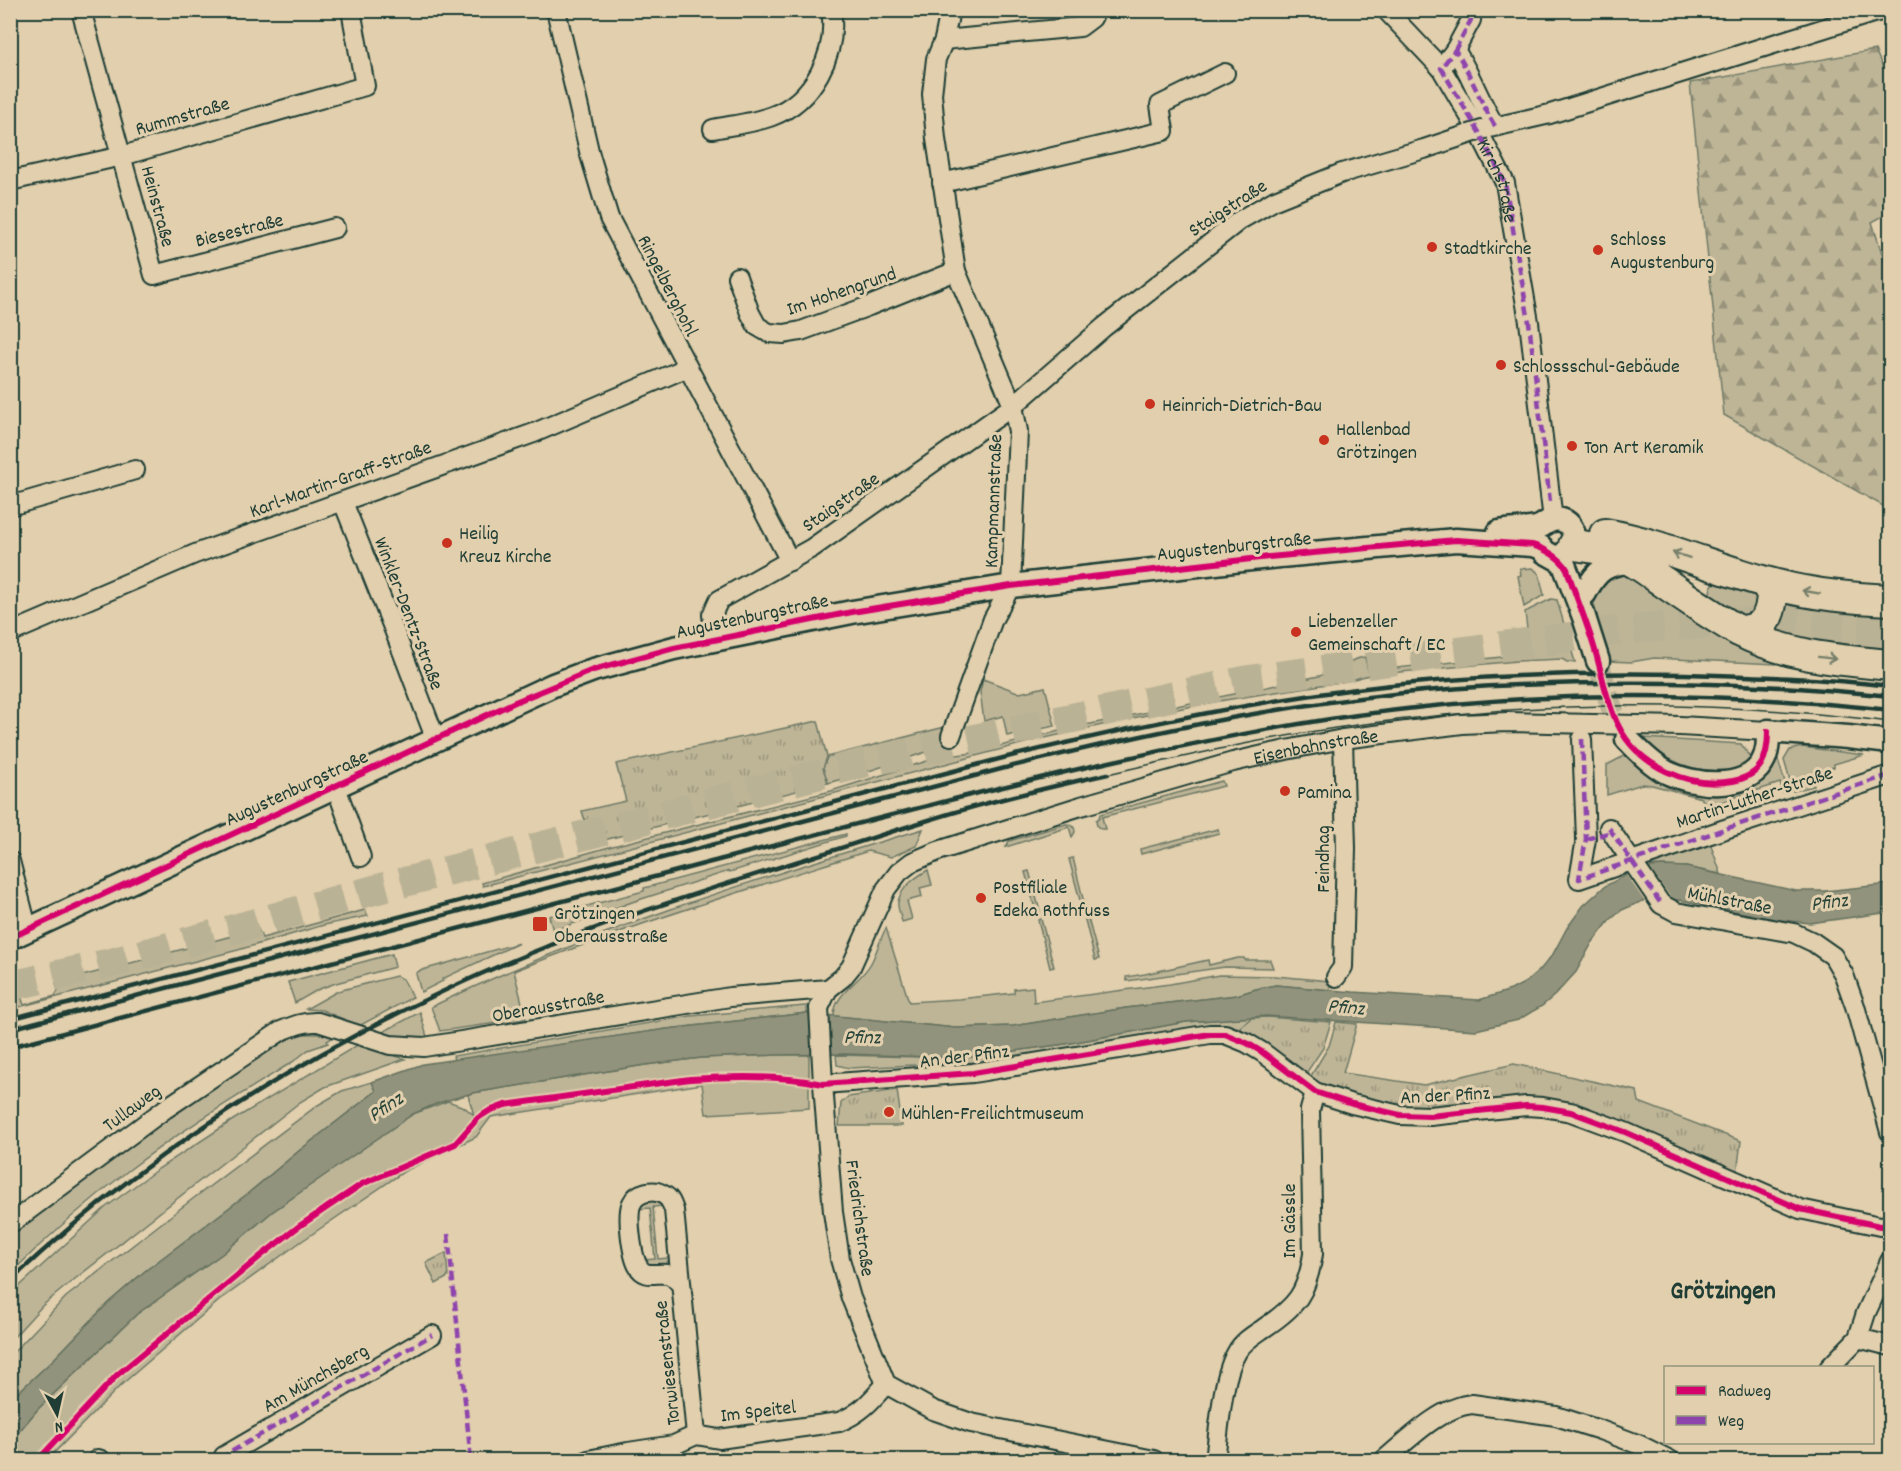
<svg xmlns="http://www.w3.org/2000/svg" width="1901" height="1471" viewBox="0 0 1901 1471" font-family="Dekko,sans-serif">
  <style>
    .grass { fill: #beb597; stroke: #6e7966; stroke-width: 1.5 }
    .forest { fill: url(#forest-firs); stroke: #6e7966; stroke-width: 1.5 }
    .park { fill: url(#park-tufts); stroke: #6e7966; stroke-width: 1.5 }
    .water { fill: #92937b; stroke: #64715f; stroke-width: 1.5 }
    .pier { fill: #e1cfad }
    .lines { fill: none; stroke-linecap: round; stroke-linejoin: round }
    .tertiary-tunnel { stroke: #bab295; stroke-width: 22; stroke-dasharray: 22 11; stroke-linecap: butt }
    .trunk-tunnel { stroke: #bab295; stroke-width: 30; stroke-dasharray: 30 15; stroke-linecap: butt }
    .minor-casing { stroke: #1f3d34; stroke-width: 22 }
    .tertiary-casing { stroke: #1f3d34; stroke-width: 27 }
    .trunk-casing { stroke: #1f3d34; stroke-width: 34 }
    .minor { stroke: #e1cfad; stroke-width: 18 }
    .tertiary { stroke: #e1cfad; stroke-width: 22 }
    .trunk { stroke: #e1cfad; stroke-width: 30 }
    .tram { stroke: #1f3d34; stroke-width: 1.5 }
    .rail { stroke: #1f3d34; stroke-width: 4.5 }
    .minor-bridge-casing { stroke: #1f3d34; stroke-width: 22; stroke-linecap: butt }
    .minor-bridge { stroke: #e1cfad; stroke-width: 18 }
    .quiet { stroke: #8e44ad; stroke-width: 4.5; stroke-dasharray: 9 4.5; stroke-linecap: butt }
    .cycleway-casing { stroke: #e1cfad; stroke-width: 10 }
    .cycleway { stroke: #d6006c; stroke-width: 6 }
    .oneway { stroke: #767f6a }
    .poi-dot { fill: #c8321e; stroke: #e1cfad; stroke-width: 2 }
    .labels { text-anchor: middle; stroke-width: 6; stroke-linejoin: round; paint-order: stroke }
    .street-label { font-size: 20px; fill: #1f3d34; stroke: #e1cfad }
    .poi-label { font-size: 20px; fill: #1f3d34; stroke: #e1cfad; text-anchor: start }
    .water-label { font-size: 21px; font-style: italic; fill: #2a463b; stroke: #e1cfad }
    .district-label { font-size: 26px; font-weight: bold; fill: #1f3d34; stroke: #e1cfad }
  </style>
  <defs>
    <pattern id="forest-firs" width="22" height="20" patternUnits="userSpaceOnUse" patternTransform="scale(1.5)"><rect width="22" height="20" fill="#beb597"/><path d="M5 1l3.5 6h-7zM16 11l3.5 6h-7z" fill="#9a947c"/></pattern>
    <pattern id="park-tufts" width="24" height="20" patternUnits="userSpaceOnUse" patternTransform="scale(1.5)"><rect width="24" height="20" fill="#beb597"/><path d="M3 7l-1-3M5 7V3M7 7l1-3M15 17l-1-3M17 17v-4M19 17l1-3" fill="none" stroke="#9a947c"/></pattern>
  </defs>
  <rect width="100%" height="100%" fill="#e1cfad"/>
  <filter id="ink" filterUnits="userSpaceOnUse"><feTurbulence type="fractalNoise" baseFrequency=".0167" numOctaves="2"/><feDisplacementMap in="SourceGraphic" scale="12" xChannelSelector="R" yChannelSelector="G"/><feConvolveMatrix kernelMatrix="1 2 1 2 8 2 1 2 1" color-interpolation-filters="sRGB"/></filter>
  <g filter="url(#ink)">
    <path class="grass" d="M1533,568L1539,574L1544,595L1524,607L1518,576L1521,575L1520,569Z
      M1616,569L1777,660L1776,664L1654,658L1631,662L1608,661L1594,604L1598,590Z
      M1717,582L1758,594L1763,604L1746,619L1711,596C1709,590 1711,584 1717,582Z
      M1784,595L1890,606V659L1765,631Z
      M1551,599L1557,600L1575,662H1567L1562,659L1517,661L1369,675L1347,681L1225,700L1151,714L1036,740L483,886L482,883L609,847L831,791L940,757L973,753L1067,729L1319,676C1324,675 1329,673 1334,671C1347,666 1349,659 1365,657L1368,671L1530,654L1525,612Z
      M983,679L1020,693L1045,687L1055,726L1007,736L1003,716L984,721L980,692Z
      M949,726L942,739L929,751L875,769L828,783L823,768L827,757Z
      M1643,738L1741,744L1752,759C1730,787 1661,764 1643,738Z
      M1802,747L1864,755L1834,764V767L1810,774L1814,786L1793,791L1784,760L1790,750Z
      M1628,754L1668,784L1774,762L1777,757L1788,791L1783,793L1780,783L1749,793L1752,803L1746,805L1742,795L1714,805L1717,814L1711,816L1708,807L1701,798L1652,785L1642,784L1607,795V765Z
      M1222,781L1224,786L1102,817L1105,829H1101L1097,826L1096,820L1099,818L1100,814Z
      M1066,824C1072,824 1075,826 1075,832L1072,837L1069,827L1006,847L1009,841Z
      M923,829L916,846L891,857L868,851C749,889 631,925 514,971L526,1019L440,1031L431,1007C588,931 756,879 923,829Z
      M1218,829L1219,833L1141,854L1140,849Z
      M846,834V836L730,872L729,871L632,902L553,931L549,916L644,891V888Z
      M1710,843L1721,874L1686,867L1651,866L1653,861Z
      M1073,858L1085,907L1082,908L1069,859Z
      M928,870L932,885L920,888L922,897L907,901L912,919L902,922C901,916 897,908 898,902C901,887 916,877 928,870Z
      M1029,871L1041,915L1037,916L1025,872Z
      M365,910L368,916L324,925L238,950L11,1009V966L24,1005L55,996L58,991L56,983L258,929L262,938Z
      M1086,911L1099,959L1095,960L1083,912Z
      M1041,919L1054,967L1050,968L1038,920Z
      M886,928L909,1002L959,999L1014,993V989L1033,987L1034,1002L1170,984L1219,975L1275,976L1330,981V990L1276,985L1256,989L1237,995L1126,1008L1013,1026L956,1028L834,1016C834,993 861,982 871,963C877,952 880,939 886,928Z
      M519,943L442,979L443,981L421,992L416,974L419,971Z
      M392,954L395,967L336,983L319,989L295,1003L288,982Z
      M1238,958H1244L1245,960H1270L1273,968L1225,967L1127,981L1126,977L1145,974L1208,960L1209,965Z
      M396,976L403,979L413,997L359,1026L322,1010L306,1009L338,991Z
      M805,1006H807V1013L667,1029L466,1059L454,1060L453,1056L691,1016Z
      M420,1012L427,1037H399L381,1033Z
      M1266,1016L1261,1023L1243,1028L1214,1025L981,1062L849,1068L837,1065L836,1055L963,1058L1065,1044L1186,1022Z
      M304,1034H330L335,1036L327,1041L328,1043L308,1050L294,1061C238,1096 181,1130 129,1170C87,1202 48,1236 11,1273V1236L39,1212L237,1066L287,1039Z
      M359,1044L405,1059L325,1087L300,1102L66,1286L42,1306L11,1340V1294L106,1207L158,1169L233,1120Z
      M778,1055H809V1108L706,1114L702,1084L491,1117L476,1137L405,1171L299,1243L220,1300L121,1385L47,1460H11V1441L38,1409L137,1314L222,1254L272,1212L374,1140L413,1114L448,1101L464,1107L474,1115L468,1095L473,1093L645,1065L701,1058Z
      M372,1082L376,1091L300,1150L246,1195L145,1271L108,1303L54,1359L11,1399V1355L66,1297L190,1201L318,1105L342,1091Z
      M657,1198L665,1206L653,1207L658,1259L670,1258L665,1265L652,1267L643,1260L655,1259L650,1208L638,1209L640,1203Z"/>
    <path class="forest" d="M1875,50L1890,83V212L1872,222L1890,279V510L1724,415L1690,83Z"/>
    <path class="park" d="M818,721L827,757L823,768L828,783L592,843L582,811L626,801L616,764Z
      M1267,1017L1331,1022L1323,1048L1305,1075L1239,1028L1251,1018Z
      M1336,1022L1357,1024L1343,1073L1424,1085L1514,1064L1637,1091L1639,1102L1741,1141L1737,1173L1540,1099H1496L1435,1107L1399,1106L1330,1090L1309,1079L1329,1046Z
      M897,1090L902,1126H839L841,1103L848,1097Z
      M446,1253L448,1277L436,1284L426,1263Z"/>
    <path class="water" d="M1664,866L1686,867L1796,891H1825L1890,884V912L1810,923L1773,919L1680,900H1645L1622,910L1610,920L1592,943L1576,972L1555,995L1542,1006L1518,1020L1476,1030L1266,1016L1186,1022L1065,1044L963,1058L845,1054L778,1055L701,1058L645,1065L473,1093L438,1103L413,1114L272,1212L222,1254L137,1314L38,1409L11,1441V1399L54,1359L108,1303L145,1271L246,1195L300,1150L376,1091L372,1082L423,1064L667,1029L807,1013L956,1028L1013,1026L1126,1008L1237,995L1256,989L1276,985L1353,992L1479,1000L1511,990L1526,982L1540,970L1553,954L1567,928L1583,906L1605,886L1628,874L1652,867Z"/>
    <path class="pier" d="M1649,867L1674,902L1646,903L1625,873Z"/>
    <g class="lines">
      <path class="tertiary-tunnel" d="M1598,661C1606,688 1611,715 1627,739"/>
      <path class="trunk-tunnel" d="M10,986L115,962L385,887L867,762L1249,680L1629,629L1732,622H1797L1890,633"/>
      <defs>
        <g id="minor">
          <path d="M81,10L154,275L335,228"/>
          <path d="M556,10L590,155L609,218L790,561"/>
          <path d="M950,10L944,40L936,59L932,94L936,139L956,271L1013,406L1018,431L1011,586L993,619L951,736"/>
          <path d="M1386,10L1441,68L1480,134L1505,183L1529,322L1553,520"/>
          <path d="M944,40L1080,27L1092,18L1096,10"/>
          <path d="M1455,50L1471,20L1472,10"/>
          <path d="M1441,68L1455,50C1471,74 1480,102 1495,126"/>
          <path d="M713,129C733,125 754,123 772,116C813,101 838,53 831,10"/>
          <path d="M1485,129L1550,114L1873,13L1886,10"/>
          <path d="M10,181L122,156L365,86L351,10"/>
          <path d="M942,183L1164,131L1160,105L1225,73"/>
          <path d="M737,277L750,313L757,326L769,333L784,334L801,331L869,306L956,271"/>
          <path d="M343,502L394,630L436,740"/>
          <path d="M10,506L135,470"/>
          <path d="M10,633L195,554L534,433L686,368"/>
          <path d="M715,640L712,615L719,600L812,548L1013,406L1104,327L1240,220L1275,200L1342,173L1424,149L1469,134"/>
          <path d="M1582,739L1586,839L1579,879L1722,830L1890,775"/>
          <path d="M336,787L361,857"/>
          <path d="M1609,828L1661,904L1676,912L1794,933L1813,942L1833,956L1844,975L1855,1006L1890,1132"/>
          <path d="M10,861L28,931"/>
          <path d="M1336,977L1343,967L1346,848L1343,739"/>
          <path d="M823,1084L973,1073L1210,1034H1225L1247,1043L1262,1052L1315,1092L1352,1104L1400,1115L1430,1116L1526,1106L1543,1107L1571,1112L1625,1132L1800,1209L1880,1226L1890,1225"/>
          <path d="M10,1224L165,1109L281,1031C293,1026 305,1021 318,1022L390,1045L424,1047L730,997L828,989"/>
          <path d="M681,1285C677,1280 673,1275 667,1274C656,1272 645,1279 638,1266C632,1256 626,1213 632,1203C637,1192 654,1188 664,1195C670,1198 672,1204 674,1210L696,1435"/>
          <path d="M1858,1338L1890,1346"/>
          <path d="M1829,1368L1858,1338L1866,1313L1890,1261"/>
          <path d="M98,1459L101,1460"/>
          <path d="M222,1460L224,1456L432,1335"/>
          <path d="M588,1460L628,1452L674,1445L696,1435L719,1439L839,1422C861,1413 871,1401 886,1384"/>
          <path id="s1" d="M1154,1460L971,1423L933,1410L886,1384L851,1298L840,1259L833,1212L823,1084L819,1008L828,989L842,978L851,967L886,889L899,872L912,862L938,851L1081,806L1233,762L1286,750L1343,739L1462,724L1507,722L1680,726L1768,731"/>
          <path d="M1215,1460C1219,1431 1222,1376 1237,1352C1243,1341 1254,1335 1264,1328C1297,1306 1307,1293 1313,1254L1310,1110L1315,1092"/>
          <path d="M1384,1460C1408,1440 1440,1407 1472,1404L1556,1416L1600,1430L1640,1445L1670,1460"/>
        </g>
        <path id="tertiary" d="M1499,532C1511,530 1524,530 1536,528C1543,527 1546,521 1553,520C1570,516 1577,534 1573,547L1564,554
          M1585,593C1597,569 1606,564 1633,561
          M1627,739C1639,751 1651,764 1666,772C1692,785 1744,792 1762,763C1768,753 1768,742 1768,731L1848,737L1890,742
          M10,938L553,685L593,670L674,648L852,612L1011,586L1269,557L1456,540L1532,545L1541,547L1545,552L1563,562L1584,617L1598,661"/>
        <path id="trunk" d="M1605,534C1664,544 1719,571 1777,585C1814,595 1852,598 1890,600
          M1574,545C1587,547 1601,548 1614,553C1632,559 1647,570 1662,581C1687,598 1712,616 1739,631C1786,656 1838,660 1890,665
          M1739,631C1764,630 1771,617 1772,594L1765,582"/>
      </defs>
      <use href="#minor" class="minor-casing"/>
      <use href="#tertiary" class="tertiary-casing"/>
      <use href="#trunk" class="trunk-casing"/>
      <use href="#minor" class="minor"/>
      <use href="#tertiary" class="tertiary"/>
      <use href="#trunk" class="trunk"/>
      <path class="tram" d="M1108,774C1190,755 1273,736 1357,725C1533,701 1714,699 1890,722"/>
      <path class="rail" d="M10,1019L1003,758C1117,730 1232,705 1349,690C1460,676 1571,672 1683,674C1752,676 1822,678 1890,686
        M10,1029L1005,768C1172,726 1345,691 1519,685C1642,680 1768,683 1890,696
        M10,1047C244,985 478,924 711,862C845,827 979,791 1114,761C1205,741 1296,722 1389,711C1556,690 1724,692 1890,710
        M10,1281C139,1160 289,1063 448,989C565,934 689,895 812,857C861,842 910,825 959,811C1008,797 1058,785 1108,774"/>
      <defs>
        <path id="minor-bridge" d="M1469,134L1485,129"/>
      </defs>
      <use href="#minor-bridge" class="minor-bridge-casing"/>
      <use href="#minor-bridge" class="minor-bridge"/>
      <g class="quiet">
        <path d="M1455,50L1471,20L1472,10"/>
        <path id="s2" d="M1495,126C1480,102 1471,74 1455,50L1441,68L1480,134L1505,183L1529,322L1550,502"/>
        <path d="M1582,739L1586,839L1579,879L1722,830L1890,775"/>
        <path d="M1609,828L1661,904"/>
        <path d="M1586,839L1612,832"/>
        <path d="M448,1234L471,1460"/>
        <path d="M222,1460L224,1456L432,1335"/>
      </g>
      <defs>
        <path id="cycleway" d="M10,938L515,702L593,670L674,648L852,612L1011,586L1269,557L1456,540L1532,545C1544,548 1561,558 1567,569C1575,595 1586,620 1594,647C1602,672 1606,701 1618,725C1638,766 1689,789 1733,781C1762,775 1768,758 1768,731
          M38,1460L117,1375L262,1255L298,1227L362,1184L455,1144L478,1118L489,1111L505,1105L690,1079C732,1076 782,1075 823,1084L973,1073L1210,1034H1225L1247,1043L1262,1052L1315,1092L1352,1104L1400,1115L1430,1116L1526,1106L1543,1107L1571,1112L1625,1132L1800,1209L1880,1226L1890,1225"/>
      </defs>
      <use href="#cycleway" class="cycleway-casing"/>
      <use href="#cycleway" class="cycleway"/>
    </g>
    <defs><path id="oneway-shaft" d="M-6 0H5M1.5-3L5.5 0L1.5 3" fill="none" stroke-width="1.6" stroke-linecap="round" stroke-linejoin="round" transform="scale(1.5)"/></defs>
    <g class="oneway">
      <use href="#oneway-shaft" transform="translate(1681 555) rotate(-162)"/>
      <use href="#oneway-shaft" transform="translate(1811 592) rotate(-170)"/>
      <use href="#oneway-shaft" transform="translate(1827 658) rotate(7)"/>
    </g>
  </g>
  <g class="poi-dot">
    <circle cx="1432" cy="247" r="6"/>
    <circle cx="1598" cy="250" r="6"/>
    <circle cx="1501" cy="365" r="6"/>
    <circle cx="1150" cy="404" r="6"/>
    <circle cx="1324" cy="440" r="6"/>
    <circle cx="1572" cy="446" r="6"/>
    <circle cx="447" cy="543" r="6"/>
    <circle cx="1296" cy="632" r="6"/>
    <circle cx="1285" cy="791" r="6"/>
    <circle cx="981" cy="898" r="6"/>
    <rect x="532" y="916" width="16" height="16" rx="3"/>
    <circle cx="889" cy="1112" r="6"/>
  </g>
  <g class="labels">
    <g class="street-label">
      <text transform="translate(182 115) rotate(-16)" y="7">Rummstraße</text>
      <text dy="7" stroke="none"><textPath href="#s2" startOffset="236">Kirchstraße</textPath></text>
      <text transform="translate(159 206) rotate(75)" y="7">Heinstraße</text>
      <text transform="translate(1227 207) rotate(-33)" y="7">Staigstraße</text>
      <text transform="translate(239 229) rotate(-14)" y="7">Biesestraße</text>
      <text transform="translate(669 285) rotate(63)" y="7">Ringelberghohl</text>
      <text transform="translate(841 290) rotate(-19)" y="7">Im Hohengrund</text>
      <text transform="translate(340 478) rotate(-20)" y="7">Karl-Martin-Graff-Straße</text>
      <text transform="translate(840 501) rotate(-35)" y="7">Staigstraße</text>
      <text transform="translate(992 501) rotate(-88)" y="7">Kampmannstraße</text>
      <text transform="translate(1234 545) rotate(-6)" y="7">Augustenburgstraße</text>
      <text transform="translate(410 613) rotate(69)" y="7">Winkler-Dentz-Straße</text>
      <text transform="translate(752 615) rotate(-12)" y="7">Augustenburgstraße</text>
      <text dy="7" stroke="none"><textPath href="#s1" startOffset="1263">Eisenbahnstraße</textPath></text>
      <text transform="translate(296 787) rotate(-25)" y="7">Augustenburgstraße</text>
      <text transform="translate(1754 796) rotate(-18)" y="7">Martin-Luther-Straße</text>
      <text transform="translate(1322 859) rotate(-90)" y="7">Feindhag</text>
      <text transform="translate(1730 899) rotate(11)" y="7">Mühlstraße</text>
      <text transform="translate(548 1005) rotate(-10)" y="7">Oberausstraße</text>
      <text transform="translate(964 1055) rotate(-7)" y="7">An der Pfinz</text>
      <text transform="translate(1445 1094) rotate(-3)" y="7">An der Pfinz</text>
      <text transform="translate(131 1107) rotate(-36)" y="7">Tullaweg</text>
      <text transform="translate(861 1218) rotate(82)" y="7">Friedrichstraße</text>
      <text transform="translate(1288 1221) rotate(-90)" y="7">Im Gässle</text>
      <text transform="translate(666 1363) rotate(-96)" y="7">Torwiesenstraße</text>
      <text transform="translate(315 1377) rotate(-30)" y="7">Am Münchsberg</text>
      <text transform="translate(758 1410) rotate(-7)" y="7">Im Speitel</text>
    </g>
    <g class="poi-label">
      <text x="1610" y="245">Schloss<tspan x="1610" dy="23">Augustenburg</tspan></text>
      <text x="1444" y="254">Stadtkirche</text>
      <text x="1513" y="372">Schlossschul-Gebäude</text>
      <text x="1162" y="411">Heinrich-Dietrich-Bau</text>
      <text x="1336" y="435">Hallenbad<tspan x="1336" dy="23">Grötzingen</tspan></text>
      <text x="1584" y="453">Ton Art Keramik</text>
      <text x="459" y="539">Heilig<tspan x="459" dy="23">Kreuz Kirche</tspan></text>
      <text x="1308" y="627">Liebenzeller<tspan x="1308" dy="23">Gemeinschaft / EC</tspan></text>
      <text x="1297" y="798">Pamina</text>
      <text x="993" y="893">Postfiliale<tspan x="993" dy="23">Edeka Rothfuss</tspan></text>
      <text x="554" y="919">Grötzingen<tspan x="554" dy="23">Oberausstraße</tspan></text>
      <text x="901" y="1119">Mühlen-Freilichtmuseum</text>
    </g>
    <g class="water-label">
      <text transform="translate(1829 901) rotate(-7)" y="7">Pfinz</text>
      <text transform="translate(1346 1006) rotate(5)" y="7">Pfinz</text>
      <text transform="translate(862 1036) rotate(1)" y="7">Pfinz</text>
      <text transform="translate(385 1106) rotate(-34)" y="7">Pfinz</text>
    </g>
    <g class="district-label">
      <text x="1723" y="1298">Grötzingen</text>
    </g>
  </g>
  <rect width="1901" height="1471" fill="none" stroke="#e1cfad" stroke-width="36"/>
  <rect x="18" y="18" width="1865" height="1435" fill="none" stroke="#1f3d34" stroke-width="2" filter="url(#ink)"/>
  <rect x="1664" y="1366" width="210" height="78" fill="#e1cfad" stroke="#93957d" stroke-width="1.5"/>
  <rect x="1676" y="1386" width="30" height="9" fill="#d6006c" stroke="#93957d" stroke-width="1.5"/>
  <text x="1718" y="1396" font-size="18" fill="#1f3d34">Radweg</text>
  <rect x="1676" y="1416" width="30" height="9" fill="#8e44ad" stroke="#93957d" stroke-width="1.5"/>
  <text x="1718" y="1426" font-size="18" fill="#1f3d34">Weg</text>
  <g transform="translate(57 1414) rotate(172)" stroke="#e1cfad" stroke-width="4.5" paint-order="stroke">
  <path d="M0-4.5L10 22L0 15L-10 22Z" fill="#1f3d34"/>
  <text y="-9" font-size="16" font-weight="bold" text-anchor="middle" fill="#1f3d34">N</text>
  </g>
</svg>
